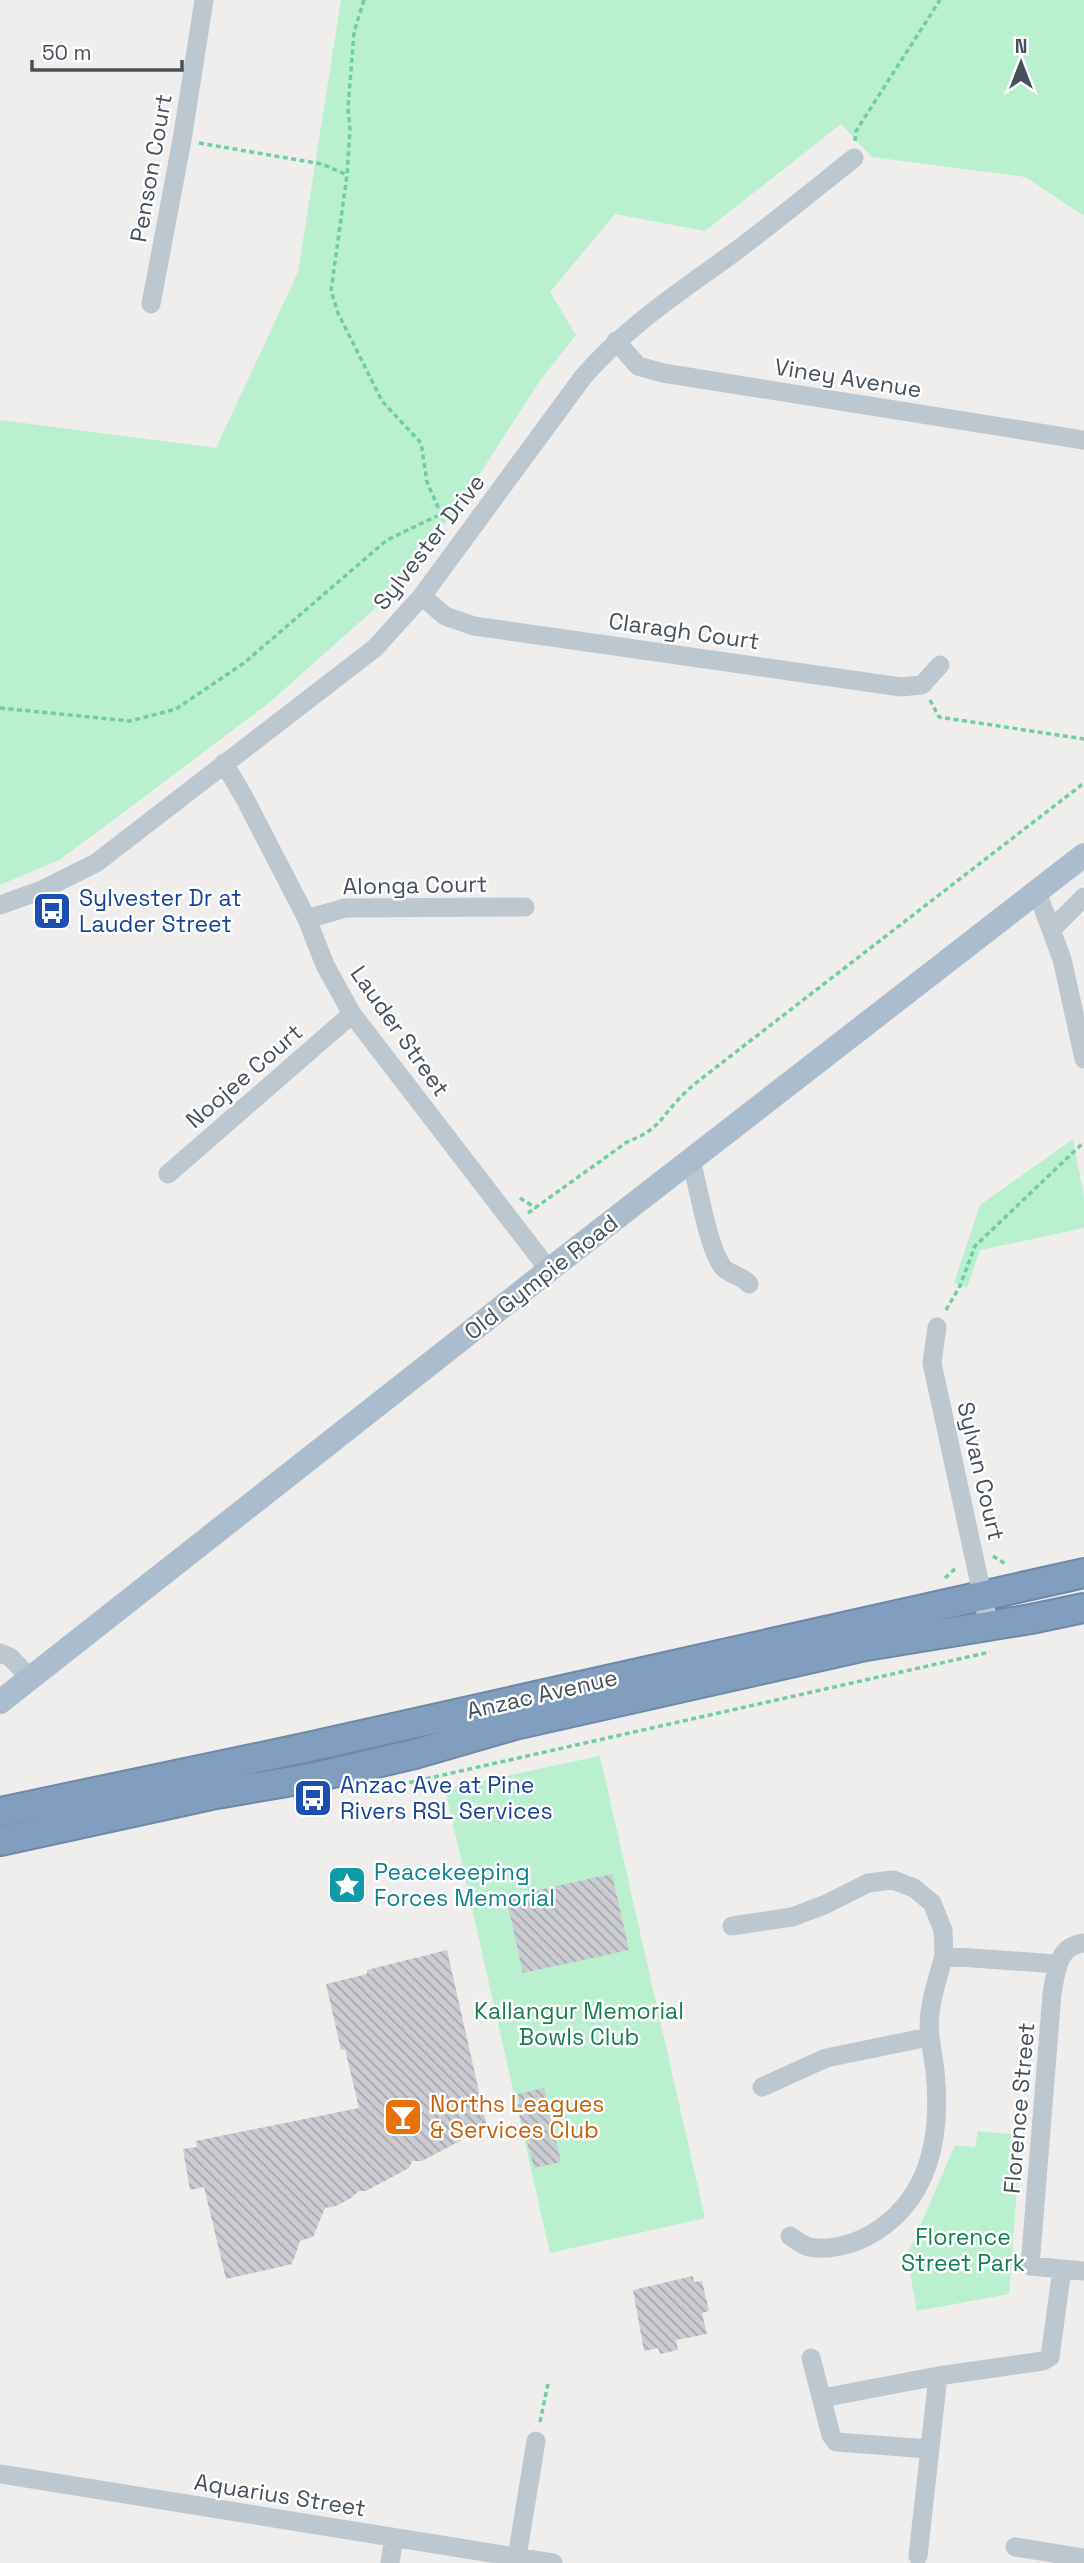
<svg xmlns="http://www.w3.org/2000/svg" width="1084" height="2563" viewBox="0 0 1084 2563" font-family="'Space Grotesk',sans-serif">
  <style>
    .green { fill: #b9f0cf }
    .building { fill: url(#building-back-hatch) }
    .lines { fill: none; stroke-linecap: round; stroke-linejoin: round }
    .highway-casing { stroke: #6e89aa; stroke-width: 32 }
    .path { stroke: #70cfa2; stroke-width: 3.5; stroke-dasharray: 5 3.5; stroke-linecap: butt }
    .minor { stroke: #bdc7d0; stroke-width: 19 }
    .major { stroke: #abbccd; stroke-width: 24 }
    .highway { stroke: #829ebe; stroke-width: 28 }
    .labels { text-anchor: middle; stroke-width: 5; stroke-linejoin: round; paint-order: stroke }
    .street-label { font-size: 23px; fill: #45505b; stroke: #fff }
    .transit-label { font-size: 23px; fill: #164399; stroke: #fff; text-anchor: start }
    .culture-label { font-size: 23px; fill: #0d838f; stroke: #fff; text-anchor: start }
    .park-label { font-size: 23px; fill: #137f4b; stroke: #fff }
    .food-label { font-size: 23px; fill: #c56008; stroke: #fff; text-anchor: start }
  </style>
  <defs>
    <pattern id="building-back-hatch" width="6" height="6" patternUnits="userSpaceOnUse" patternTransform="scale(1.75)"><rect width="6" height="6" fill="#caccd2"/><path d="M-1 5l2 2M0 0l6 6M5-1l2 2" fill="none" stroke="#a6a8ad"/></pattern>
  </defs>
  <rect width="100%" height="100%" fill="#f0eded"/>
  <path class="green" d="M341,0H1084V216L1025,177L872,157L841,124L705,231L615,214L550,292L576,335L539,382L461,503L379,605L270,702L120,815L59,860L0,885V420L216,448L298,272Z
    M1073,1139L1084,1197V1228L980,1250L967,1288L954,1283L980,1205Z
    M600,1756L705,2218L550,2253L445,1789Z
    M978,2131L1021,2135L1009,2294L917,2311L907,2256L955,2145L975,2147Z"/>
  <path class="building" d="M612,1874L629,1950L523,1973L506,1897Z
    M447,1950L487,2127L476,2135L462,2138L460,2141L422,2161H412L409,2168L366,2191H359L351,2198L336,2206L325,2208L313,2237L300,2241L292,2264L226,2279L204,2187L190,2190L183,2149L197,2147L196,2141L359,2108L345,2049L341,2050L326,1984L367,1974V1970Z
    M544,2088L561,2162L534,2168L517,2105L520,2104L518,2094Z
    M693,2276L694,2282L702,2281L709,2311L702,2313L707,2334L676,2340L678,2350L660,2354L658,2348L644,2351L633,2290Z"/>
  <g class="lines">
    <defs>
      <path id="highway" d="M0,1812L304,1748L1084,1573
        M0,1841L211,1795L316,1777L415,1754L515,1725L866,1646L1031,1619L1084,1608"/>
    </defs>
    <use href="#highway" class="highway-casing"/>
    <path class="path" d="M364,0L354,32L348,108L350,129L347,175L331,291L338,313L382,401L421,443L427,482L441,514L454,522
      M855,141L856,131L940,0
      M199,143L322,164L347,175
      M930,700L939,717L1084,739
      M0,708L130,721L176,709L244,663L387,540L441,514
      M520,1198L536,1208
      M528,1213L627,1142C657,1130 657,1123 677,1101C689,1087 705,1076 719,1065L1084,783
      M946,1310L960,1286L975,1246L1084,1142
      M993,1556L1007,1565
      M945,1578L957,1567
      M376,1790L990,1652
      M540,2422L548,2384"/>
    <path class="minor" d="M151,304L182,140L204,0
      M616,341L638,366L663,373L1084,440
      M422,596L445,616L474,626L901,687L922,685L940,665
      M224,763L245,799L307,919L325,965L352,1014L549,1270
      M1037,892L1062,959L1084,1059
      M0,905L42,890L96,863L375,648L422,596L583,377C629,324 680,292 736,251C776,221 815,189 854,158
      M307,919L345,908L525,907
      M1052,929L1084,897
      M691,1160C698,1185 708,1247 722,1266C728,1275 742,1275 749,1284
      M168,1174L352,1014
      M937,1327L932,1363L989,1626
      M0,1653L10,1657L30,1678
      M732,1926L792,1917L824,1905L868,1883L893,1880L914,1888L932,1903L943,1930L944,1956
      M1084,1943C1057,1946 1056,1972 1052,1994L1030,2266L1084,2271
      M762,2087L826,2058L929,2037
      M790,2236C796,2240 802,2245 809,2247C827,2251 850,2245 866,2237C929,2204 942,2138 935,2071C933,2052 927,2033 930,2013C932,1994 939,1974 944,1956L1057,1964
      M811,2358L831,2435L836,2442L929,2449
      M822,2398L938,2376L1043,2361L1050,2357L1062,2269
      M0,2474L553,2563
      M1015,2547L1084,2558
      M918,2556L938,2376
      M517,2557L536,2441
      M390,2563L394,2538"/>
    <path class="major" d="M0,1702L549,1270L1084,855"/>
    <use href="#highway" class="highway"/>
  </g>
  <defs>
    <symbol id="bus-square" viewBox="-11 -11 22 22"><rect x="-9" y="-9" width="18" height="18" rx="4" fill="#1a4fb4" stroke="#fff"/><path d="M-5-6H5V4H4V6H2V4H-2V6H-4V4H-5ZM-3.5-4V0h7V-4ZM-3.5 1.2v1.5H-2V1.2ZM2 1.2v1.5H3.5V1.2Z" fill="#fff"/></symbol>
    <symbol id="sight-square" viewBox="-11 -11 22 22"><rect x="-9" y="-9" width="18" height="18" rx="4" fill="#0f9aa8" stroke="#fff"/><path d="M0-6L1.8-2.2L6-1.7L2.9 1.2L3.7 5.4L0 3.3L-3.7 5.4L-2.9 1.2L-6-1.7L-1.8-2.2Z" fill="#fff"/></symbol>
    <symbol id="bar-square" viewBox="-11 -11 22 22"><rect x="-9" y="-9" width="18" height="18" rx="4" fill="#e8710a" stroke="#fff"/><path d="M-6-5H6L.8 .8V4.5H3.5V6h-7V4.5H-.8V.8Z" fill="#fff"/></symbol>
  </defs>
  <g fill-rule="evenodd">
    <use href="#bus-square" x="30" y="889" width="44" height="44"/>
    <use href="#bus-square" x="291" y="1776" width="44" height="44"/>
    <use href="#sight-square" x="325" y="1863" width="44" height="44"/>
    <use href="#bar-square" x="381" y="2095" width="44" height="44"/>
  </g>
  <g class="labels">
    <g class="street-label">
      <text transform="translate(151 168) rotate(-80)" y="8">Penson Court</text>
      <text transform="translate(848 378) rotate(9)" y="8">Viney Avenue</text>
      <text transform="translate(429 542) rotate(-52)" y="8">Sylvester Drive</text>
      <text transform="translate(684 631) rotate(8)" y="8">Claragh Court</text>
      <text transform="translate(415 885) rotate(-1)" y="8">Alonga Court</text>
      <text transform="translate(400 1031) rotate(55)" y="8">Lauder Street</text>
      <text transform="translate(244 1076) rotate(-41)" y="8">Noojee Court</text>
      <text transform="translate(541 1277) rotate(-38)" y="8">Old Gympie Road</text>
      <text transform="translate(981 1471) rotate(77)" y="8">Sylvan Court</text>
      <text transform="translate(542 1694) rotate(-13)" y="8">Anzac Avenue</text>
      <text transform="translate(1019 2108) rotate(-85)" y="8">Florence Street</text>
      <text transform="translate(280 2495) rotate(9)" y="8">Aquarius Street</text>
    </g>
    <g class="transit-label">
      <text x="79" y="906">Sylvester Dr at<tspan x="79" dy="26">Lauder Street</tspan></text>
      <text x="340" y="1793">Anzac Ave at Pine<tspan x="340" dy="26">Rivers RSL Services</tspan></text>
    </g>
    <g class="culture-label">
      <text x="374" y="1880">Peacekeeping<tspan x="374" dy="26">Forces Memorial</tspan></text>
    </g>
    <g class="park-label">
      <text x="579" y="2019">Kallangur Memorial<tspan x="579" dy="26">Bowls Club</tspan></text>
      <text x="963" y="2245">Florence<tspan x="963" dy="26">Street Park</tspan></text>
    </g>
    <g class="food-label">
      <text x="430" y="2112">Norths Leagues<tspan x="430" dy="26">&amp; Services Club</tspan></text>
    </g>
  </g>
  <g transform="translate(1021 63)" stroke="#ffffff" stroke-width="5" paint-order="stroke">
  <path d="M0-5L12 26L0 18L-12 26Z" fill="#45505b"/>
  <text y="-10" font-size="19" font-weight="bold" text-anchor="middle" fill="#45505b">N</text>
  </g>
  <path d="M32 60v10h150v-10" fill="none" stroke="#45505b" stroke-width="3.5"/>
  <text x="42" y="60" font-size="21" fill="#45505b" stroke="#ffffff" stroke-width="5" paint-order="stroke">50 m</text>
</svg>
